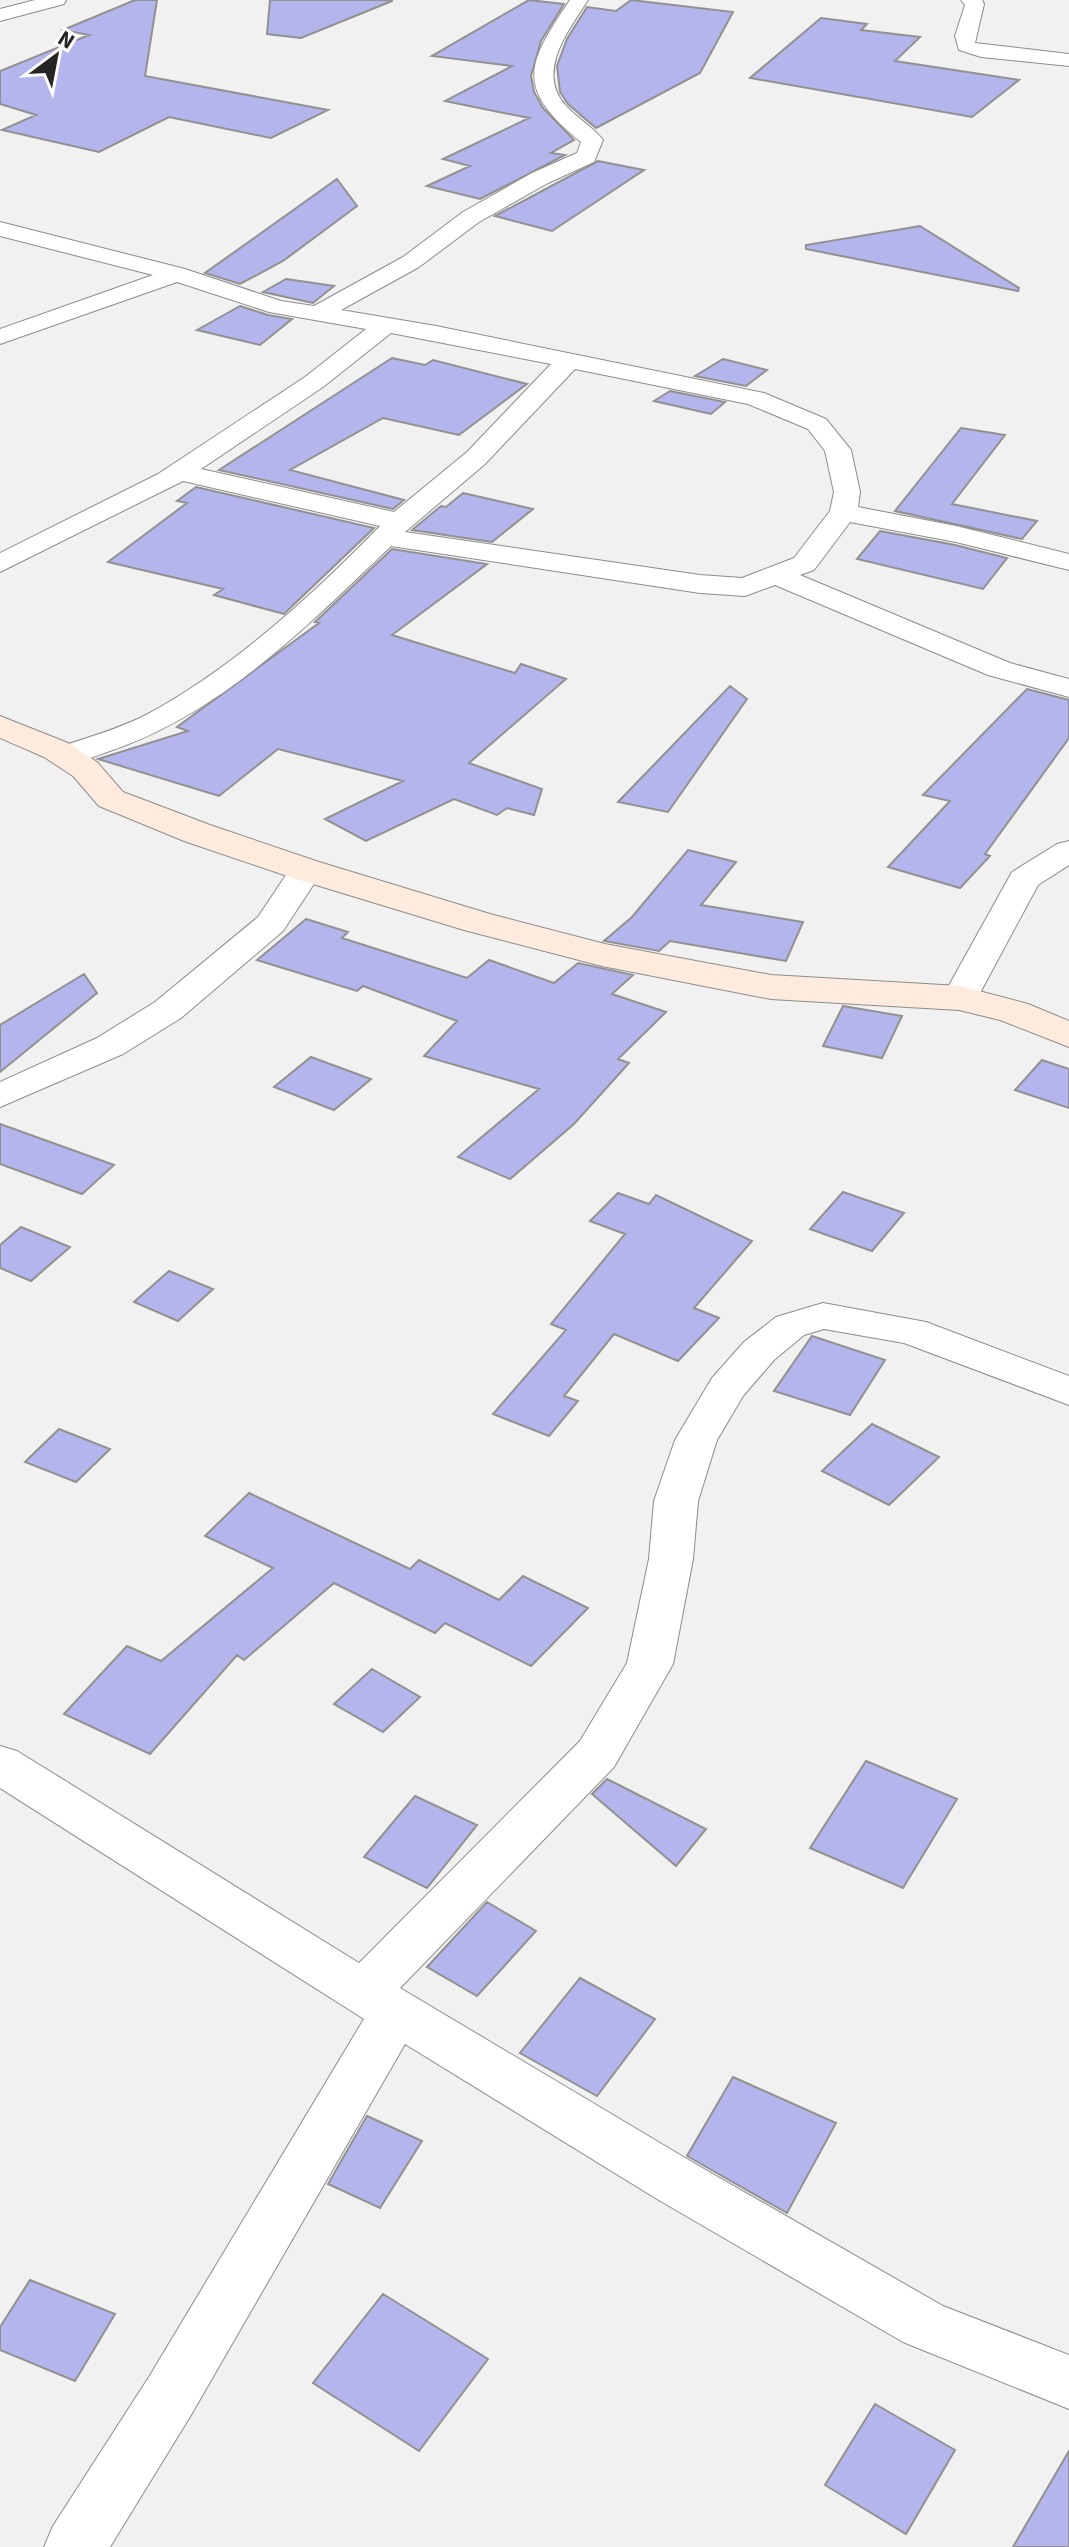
<svg xmlns="http://www.w3.org/2000/svg" width="1069" height="2547" viewBox="0 0 1069 2547" font-family="'Source Sans 3',sans-serif">
  <style>
    .building { fill: #b4b5ec; stroke: #919192; stroke-width: 2 }
    .lines { fill: none; stroke-linecap: round; stroke-linejoin: round }
    .street-casing { stroke: #8c8c8c; stroke-width: 2 }
    .secondary-casing { stroke: #8c8c8c; stroke-width: 2 }
    .street { fill: #fff; fill-rule: evenodd }
    .secondary { fill: #feebde; fill-rule: evenodd }
  </style>
  <rect width="100%" height="100%" fill="#f1f1f2"/>
  <path class="building" d="M135,0H157L145,76L328,110L271,138L169,117L99,152L2,130L36,115L0,104V71L89,35L63,30Z
    M270,0H392V1L301,38L267,34Z
    M529,0L564,4L541,41L531,76L534,92L543,108L574,140L551,153L565,155L480,199L427,186L470,166L443,159L529,118L445,101L512,66L432,56Z
    M631,0L733,12L700,73L596,128L568,104L560,92L557,66L567,39L587,7L616,11Z
    M821,18L867,24L861,30L920,37L895,61L1019,80L972,117L750,78Z
    M598,161L644,170L552,231L495,216Z
    M337,179L357,206L283,261L240,284L205,273Z
    M920,226L1019,288L1018,291L806,249V245Z
    M286,279L334,286L313,303L263,292Z
    M240,306L268,315L292,319L260,345L197,330Z
    M392,358L425,365L433,360L527,384L459,435L383,418L290,470L404,500L393,509L219,470Z
    M723,359L767,370L746,386L695,376Z
    M670,391L725,402L711,414L654,401Z
    M961,428L1005,435L952,504L1037,521L1022,539L895,511Z
    M196,487L374,528L284,614L214,595L223,589L108,562L187,503L177,501Z
    M463,493L533,509L492,542L412,530L441,506L446,507Z
    M880,531L955,545L1007,558L983,589L857,559Z
    M392,549L487,564L392,635L515,673L521,664L566,679L469,763L542,789L534,815L507,808L497,815L454,799L366,841L325,819L403,781L278,749L219,796L98,759L188,731L177,727L319,623L315,622Z
    M730,686L747,699L668,812L618,802Z
    M1027,689L1069,700V738L985,854L990,856L960,888L888,867L950,801L923,795Z
    M688,850L736,862L701,905L803,922L786,961L670,941L659,951L604,941L632,917Z
    M306,919L348,932L342,938L467,978L489,960L554,983L578,963L633,975L612,994L666,1012L618,1059L629,1063L574,1124L510,1179L458,1157L539,1089L424,1056L457,1021L363,986L357,991L257,960Z
    M84,974L97,993L0,1072V1025Z
    M843,1006L902,1016L882,1058L823,1046Z
    M311,1057L371,1079L334,1110L274,1087Z
    M1042,1060L1069,1069V1108L1015,1090Z
    M0,1124L114,1165L82,1194L0,1164Z
    M843,1192L904,1213L872,1251L810,1229Z
    M618,1193L649,1204L656,1195L752,1241L694,1308L719,1318L678,1361L614,1334L564,1396L578,1401L549,1436L493,1414L566,1330L551,1324L625,1234L590,1221Z
    M21,1227L70,1247L31,1281L0,1268V1245Z
    M169,1271L213,1289L178,1321L134,1302Z
    M812,1336L885,1360L850,1415L774,1391Z
    M872,1424L939,1457L889,1505L822,1471Z
    M59,1429L110,1449L76,1482L25,1462Z
    M249,1493L410,1569L419,1560L499,1600L523,1576L588,1608L531,1666L445,1623L435,1633L334,1583L244,1660L237,1655L150,1754L64,1714L127,1646L161,1661L273,1568L205,1536Z
    M372,1669L420,1697L383,1732L334,1704Z
    M866,1761L957,1799L903,1888L810,1848Z
    M607,1779L706,1829L676,1866L592,1794Z
    M415,1796L477,1825L427,1888L364,1857Z
    M487,1902L536,1931L477,1996L427,1967Z
    M580,1978L655,2019L597,2096L520,2053Z
    M733,2077L836,2123L787,2213L687,2156Z
    M367,2116L422,2141L380,2208L328,2184Z
    M30,2280L115,2314L75,2381L0,2350V2327Z
    M383,2294L488,2359L419,2451L313,2383Z
    M875,2404L955,2450L906,2534L825,2485Z
    M1069,2451V2547H1013Z"/>
  <g class="lines">
    <defs>
      <path id="street" d="M35,0H66L64,4L0,21V9Z
        M570,0H588C569,30 535,72 566,106C577,118 593,127 603,140L594,162L548,183L479,222L419,267L341,310L436,326L764,393L826,419L851,450L860,492L858,507L956,526L1069,554V570L956,542L850,522L814,570L800,575L1010,663L1069,679V697L988,675L775,585L745,596L700,593L391,546C306,627 221,714 107,752C89,758 72,767 54,763L49,756L54,749C85,738 117,730 146,715C233,668 312,596 380,526L183,481L0,572V553L158,474L305,377L366,329L269,312L177,282L0,344V329L153,275L0,236V222L185,269L281,301L314,306L403,257L463,212L532,173L577,153L581,142C515,88 526,65 570,0ZM391,333L551,364L467,452L394,512L201,469L323,387ZM575,369L748,404L808,429L825,451L834,492L830,511L794,558L742,578L700,575L405,532L485,464Z
        M961,0H982L984,4L975,43L1069,54V66L981,57L959,50L955,36L965,5Z
        M1069,841V865L1038,885L973,1006L960,1009L947,1006L942,998L1012,872L1057,844Z
        M306,860L318,863L323,870L283,931L181,1018L123,1054L0,1107V1082L97,1038L155,1002L258,917L294,863Z
        M823,1303L926,1322L1069,1376V1405L904,1343L824,1329L804,1335L774,1360L743,1396L717,1440L698,1501L693,1559L673,1664L614,1767L400,1988L697,2165L943,2306L1069,2355V2409L903,2342L657,2199L405,2044L191,2415L110,2547H44L53,2526L149,2377L364,2019L0,1788V1746L17,1751L359,1963L580,1741L627,1663L649,1559L654,1501L675,1440L712,1378L744,1342L776,1317Z"/>
      <path id="secondary" d="M0,716L68,743L97,762L123,792L210,825L319,862L490,914L605,944L771,975L960,986L1028,1004L1069,1021V1047L1000,1020L959,1010L771,999L602,966L464,930L293,878L184,841L99,806L73,776L44,757L0,738Z"/>
    </defs>
    <use href="#street" class="street-casing"/>
    <use href="#secondary" class="secondary-casing"/>
    <use href="#street" class="street"/>
    <use href="#secondary" class="secondary"/>
  </g>
  <g transform="translate(56 56) rotate(32)" stroke="#fefeff" stroke-width="6" paint-order="stroke">
  <path d="M0-6L14 30L0 20L-14 30Z" fill="#252525"/>
  <text y="-12" font-size="22" font-weight="bold" text-anchor="middle" fill="#252525">N</text>
  </g>
</svg>
